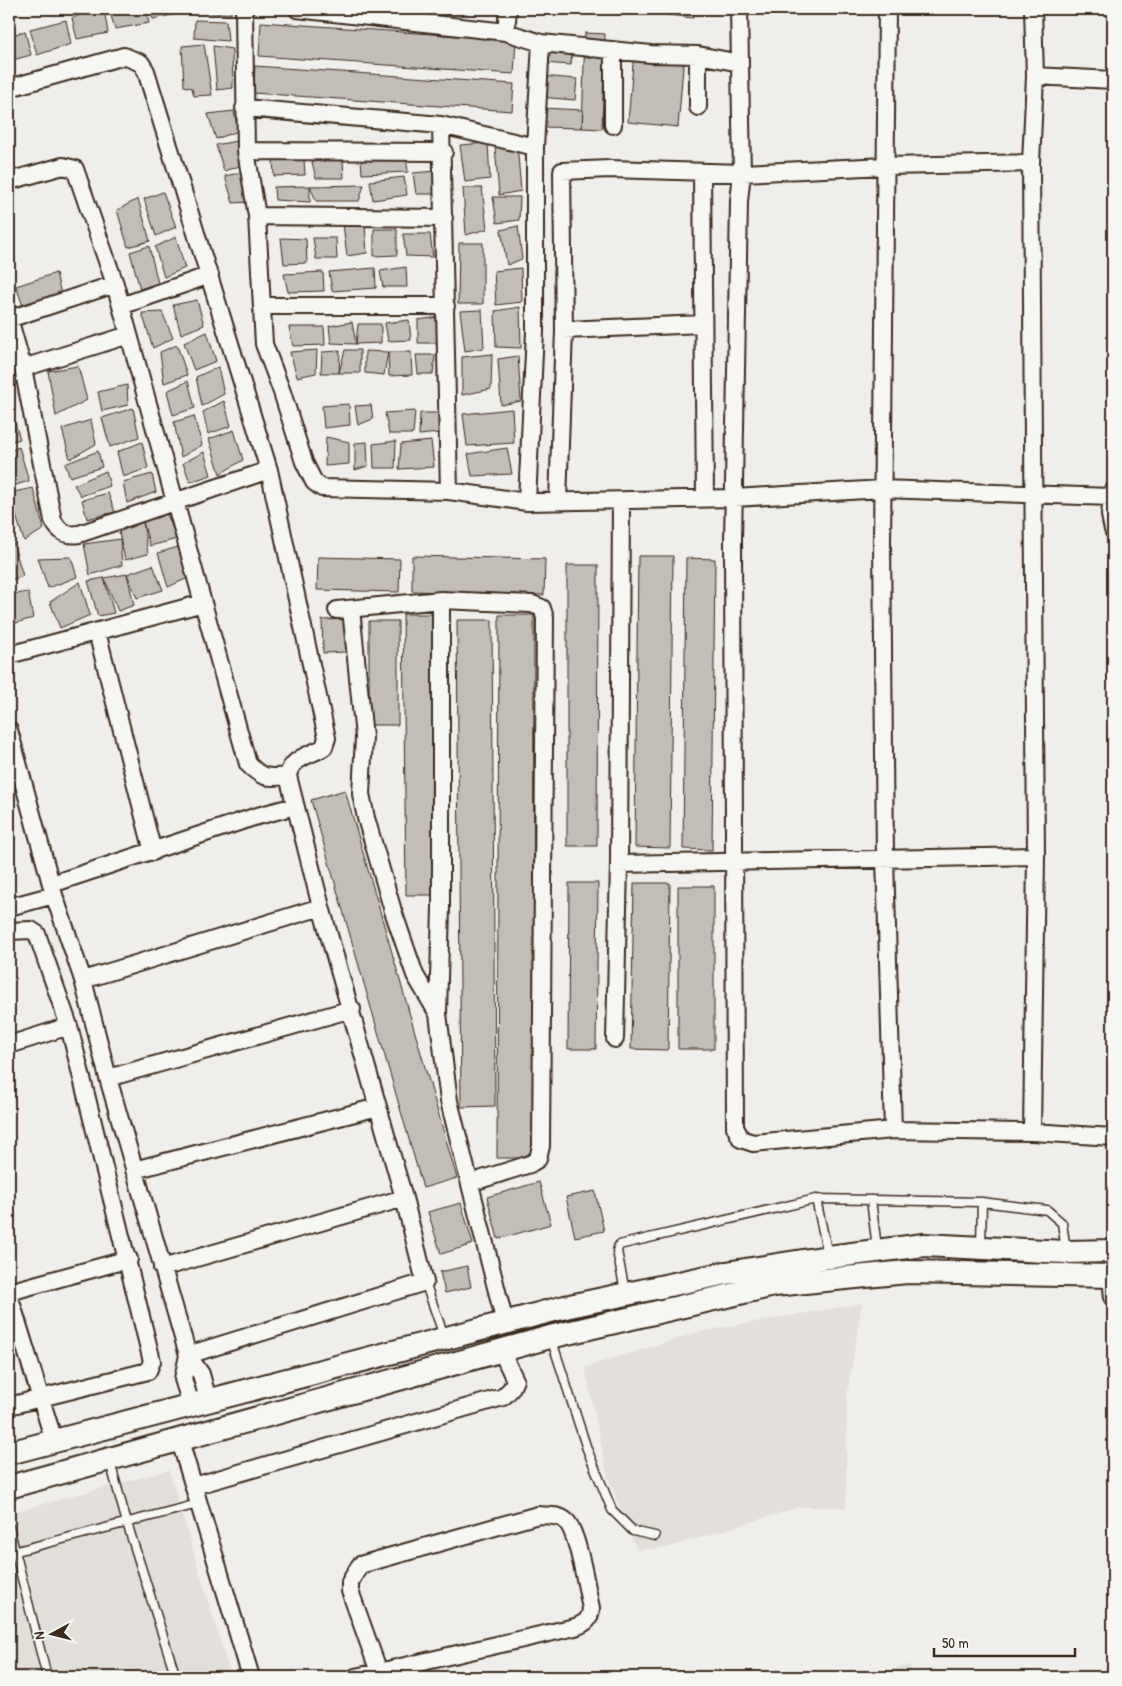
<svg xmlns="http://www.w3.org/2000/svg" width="1122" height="1686" viewBox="0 0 1122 1686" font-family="'Patrick Hand',sans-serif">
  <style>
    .built { fill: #e2dfdb }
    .building { fill: #c2bdb7; stroke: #3b2a1e }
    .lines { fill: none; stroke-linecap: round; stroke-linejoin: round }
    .lane-casing { stroke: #3b2a1e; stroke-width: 11 }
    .street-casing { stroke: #3b2a1e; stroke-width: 20 }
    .secondary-casing { stroke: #3b2a1e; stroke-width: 26 }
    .lane { stroke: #f6f6f2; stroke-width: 8 }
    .street { stroke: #f6f6f2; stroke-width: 16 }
    .secondary { stroke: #f6f6f2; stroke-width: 22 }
  </style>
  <rect width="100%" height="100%" fill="#efeeea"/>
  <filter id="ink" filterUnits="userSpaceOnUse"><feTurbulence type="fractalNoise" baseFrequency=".02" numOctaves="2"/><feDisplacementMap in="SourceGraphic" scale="10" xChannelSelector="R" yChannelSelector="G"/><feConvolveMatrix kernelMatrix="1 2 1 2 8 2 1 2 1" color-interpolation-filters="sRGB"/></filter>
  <g filter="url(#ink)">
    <path class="built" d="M862,1303L847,1396L846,1507H800L666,1548L637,1550L608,1478L585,1367L699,1332Z
      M169,1470L231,1677H9V1513Z
      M910,1665L913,1677H867L894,1669Z"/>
    <path class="building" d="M97,9H104L108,33L77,39L72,18Z
      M109,9H146L149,23L115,29Z
      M148,9H185L186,12L153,19Z
      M199,9H231V14L199,12Z
      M603,9H643V14Z
      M654,9H694L693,18L654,13Z
      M66,20L71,44L37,55L30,29Z
      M195,20L226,21L228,41L194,38Z
      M261,22L516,40L514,74L259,56Z
      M25,31L31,55L9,61V36Z
      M585,33L605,34L602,129L582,128Z
      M545,36L573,39L571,65L543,63Z
      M204,44L212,95L194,96L192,88L184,86L182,46Z
      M213,46L232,49L233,88L217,90Z
      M634,52L684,56L678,127L628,122Z
      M255,66L514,84L512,111L253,93Z
      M541,76L577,79L575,100L539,97Z
      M541,108L583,110L582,128L540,127Z
      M234,111L238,131L216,139L208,114Z
      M236,141L242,165L224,171L216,145Z
      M488,143L490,179L465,182L460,145Z
      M517,144L521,191L499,195L495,146Z
      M406,157L408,172L362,174L361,158Z
      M273,159H304L305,175L274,176Z
      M343,159L344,178H316L312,162Z
      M436,171L435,194H416L413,173Z
      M244,172L248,202L233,203L225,176Z
      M404,177L407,195L373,200L370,181Z
      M364,185L359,201H316L310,186Z
      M310,186V202L275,200L274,187Z
      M463,188H482L487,229L466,235Z
      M163,192L176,227L156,236L144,199Z
      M493,197H520L519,220L497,223Z
      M138,199L150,241L128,247L117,210Z
      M343,224L365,225L367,253L347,256Z
      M518,226L522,259L507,265L501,230Z
      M374,229H397V255L374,256Z
      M403,234H430L433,257L406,256Z
      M176,237L185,268L164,277L155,247Z
      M281,238L306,239L307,263L284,264Z
      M313,238H336L337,259H316Z
      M459,243H483V304H458Z
      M149,246L158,283L140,289L130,252Z
      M406,267L407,287H383L380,271Z
      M375,268L376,288L332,291L329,272Z
      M521,268L522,302L496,305L494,271Z
      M323,272L324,291L288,292L284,274Z
      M56,273L61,294L23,306L16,286Z
      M197,300L204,325L181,334L173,305Z
      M520,307L521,348L496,347L495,311Z
      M482,310L484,348L465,351L460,311Z
      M162,312L173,338L153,348L142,313Z
      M439,317L437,343H418V320Z
      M409,320L411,340L388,341L385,323Z
      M352,322L356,344L331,343L329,326Z
      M358,324H381V343L356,344Z
      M289,327H324L325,345L293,346Z
      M207,332L216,361L194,370L184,343Z
      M177,345L187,375L164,383L160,352Z
      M317,350L316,373L297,377L290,352Z
      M345,350H360V373H339Z
      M340,351L339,373H321L322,352Z
      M365,351L388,352L384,375L365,373Z
      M388,352H411L412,375L389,376Z
      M492,354L491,389L462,395V357Z
      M416,355H435L433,374H418Z
      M518,356L521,401L501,405L498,359Z
      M78,366L87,400L56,416L48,371Z
      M218,367L224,394L202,406L196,377Z
      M188,381L195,408L173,415L167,391Z
      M127,385L128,405L102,411L98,392Z
      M224,401L231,426L208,434L203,412Z
      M9,404L20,439L9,442Z
      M349,404L350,425L324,428L322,406Z
      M371,405L373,419L358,425L355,406Z
      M133,408L139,437L110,447L102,418Z
      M512,409L514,443L467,446L463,414Z
      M415,411L413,434H389L385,413Z
      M420,413H440L439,433L419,435Z
      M194,416L202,445L181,457L174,422Z
      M91,420L96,444L70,459L62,429Z
      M234,430L243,460L220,474L209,439Z
      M326,437L349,442V464L325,466Z
      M396,441L395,468H374L373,444Z
      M431,441L434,467L399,469L401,444Z
      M142,442L148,468L123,477L117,452Z
      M367,442L368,466L355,470V443Z
      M19,447L29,481L9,487V451Z
      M507,448L512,474L472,476L468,454Z
      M98,451L102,467L70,477L65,464Z
      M204,452L211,475L190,482L183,463Z
      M106,471L110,486L81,496L74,485Z
      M152,474L156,492L127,503L123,482Z
      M33,488L44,529L24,541L9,493Z
      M108,493L115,512L87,519L82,500Z
      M167,514L177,539L150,546L143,522Z
      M143,522L148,554L125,560L119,532Z
      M12,539L23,576L9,581V540Z
      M120,539L122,565L90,575L84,544Z
      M178,547L188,578L168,587L158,553Z
      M412,556L545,559L544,595L412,591Z
      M638,556H673L670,848L635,847Z
      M71,557L77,577L48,588L38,558Z
      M318,557L400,559L399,592L317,590Z
      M686,558L715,559L712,850L683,849Z
      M153,565L163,590L137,598L127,574Z
      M567,565H598L597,846H567Z
      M127,574L134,605L118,611L104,578Z
      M104,578L114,613L98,616L88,581Z
      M80,582L90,615L60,628L50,602Z
      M28,592L33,618L9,625V595Z
      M403,614H437L439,895H406Z
      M499,615H534L533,1158H497Z
      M345,619L346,652L323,653L322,620Z
      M457,620H492L495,1106L461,1107Z
      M369,621H398V725H369Z
      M345,790L457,1178L423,1188L311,800Z
      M569,883H598L596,1049H568Z
      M634,883H670L668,1050L631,1049Z
      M678,886H714V1049H678Z
      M539,1182L551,1224L498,1239L487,1197Z
      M595,1191L604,1231L575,1237L566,1197Z
      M461,1203L473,1244L441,1254L428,1212Z
      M467,1266L471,1287L445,1293L440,1272Z"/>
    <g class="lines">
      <defs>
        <path id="lane" d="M816,1199L828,1255
          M871,1200L877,1248
          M981,1245L982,1202
          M425,1282L444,1336
          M625,1291L617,1251L619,1245L816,1199L982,1202L1047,1210L1062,1223L1066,1250
          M551,1338L587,1449L612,1510L633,1531L655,1536
          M110,1462L127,1523L176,1677
          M9,1527L47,1677
          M9,1553L198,1504"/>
        <path id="street" d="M244,9L246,151L257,216L264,344L282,392L304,462L314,482L322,488L449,491L527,502L735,498L882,489L1111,497
          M297,9L506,32L541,43L651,54L698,55L740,63
          M739,9L742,173L739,201L733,541L735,1127L741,1139L753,1143L893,1130L1032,1132L1113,1137
          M887,9L882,542L885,859L893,1130
          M506,32L508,9
          M613,50V125
          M1035,76L1113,80
          M9,88L124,56L141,63L146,71L269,470L327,738L324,747C310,756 291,757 288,776L321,907L404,1198L162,1268
          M698,107V55
          M244,108L441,125L449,491
          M441,125L535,147
          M246,151L444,152
          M702,173L705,497
          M9,181L63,166L75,169L115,284L203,603L9,655
          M257,216L444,218
          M121,306L210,275
          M263,306H446
          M9,318L23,368L53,520C59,532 66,536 79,534L269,470
          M9,319L115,284
          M564,330L562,171L610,169L742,173L886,166L1031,163
          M23,368L129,335
          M1113,491L1110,515L1113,530
          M558,501L564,330L702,324
          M527,502L535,331V147L541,43
          M203,603L248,764C263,779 268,778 288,776
          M351,609L364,737L361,794L366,818L393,911L415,975L438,1014L449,1101L505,1323
          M337,610L441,600L532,604L542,608L545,618L541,1146L538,1159L530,1164L470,1183
          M97,632L153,852
          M9,730L54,895L83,980L108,1078L188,1355L425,1282L404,1198
          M619,864L1036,856
          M52,884L254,817L295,806
          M9,907L54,895
          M9,931L31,930L37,934L69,1026L152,1361L148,1371L9,1406
          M83,980L321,907
          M438,1013L441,908V600
          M615,1039L619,864L621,501
          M9,1045L69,1026
          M108,1078L352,1009
          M1032,1132L1036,856L1031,163L1035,76L1033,9
          M134,1170L378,1107
          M1111,1276L1113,1298
          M9,1292L129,1259
          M9,1295L54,1441
          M188,1355L183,1379L191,1404
          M188,1355L201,1374L208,1400
          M180,1441L251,1677
          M194,1486L503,1397L511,1389L515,1380L501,1350
          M355,1677L379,1672L575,1627C586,1623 590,1620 591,1608C587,1590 578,1534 567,1522C560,1514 548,1516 538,1515L360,1565L350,1582V1591L379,1672L380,1677"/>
        <path id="secondary" d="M9,1453L565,1307L726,1273L828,1257L924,1245L1066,1252L1113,1251
          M9,1487L550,1337L774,1285L907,1272L1113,1276"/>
      </defs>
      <use href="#lane" class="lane-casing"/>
      <use href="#street" class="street-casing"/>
      <use href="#secondary" class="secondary-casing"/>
      <use href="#lane" class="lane"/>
      <use href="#street" class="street"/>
      <use href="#secondary" class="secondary"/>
    </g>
  </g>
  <rect width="1122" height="1686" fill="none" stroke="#f6f6f2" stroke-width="30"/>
  <rect x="15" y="15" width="1092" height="1656" fill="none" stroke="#3b2a1e" stroke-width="2" filter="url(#ink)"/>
  <g transform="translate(52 1634) rotate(263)" stroke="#f6f6f2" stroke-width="4" paint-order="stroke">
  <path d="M0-4L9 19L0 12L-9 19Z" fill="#3b2a1e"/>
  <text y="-8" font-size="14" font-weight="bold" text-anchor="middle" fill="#3b2a1e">N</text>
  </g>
  <path d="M934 1648v8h141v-8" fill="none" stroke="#3b2a1e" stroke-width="2.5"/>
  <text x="942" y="1648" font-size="15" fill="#3b2a1e" stroke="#f6f6f2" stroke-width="4" paint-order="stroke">50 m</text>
</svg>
